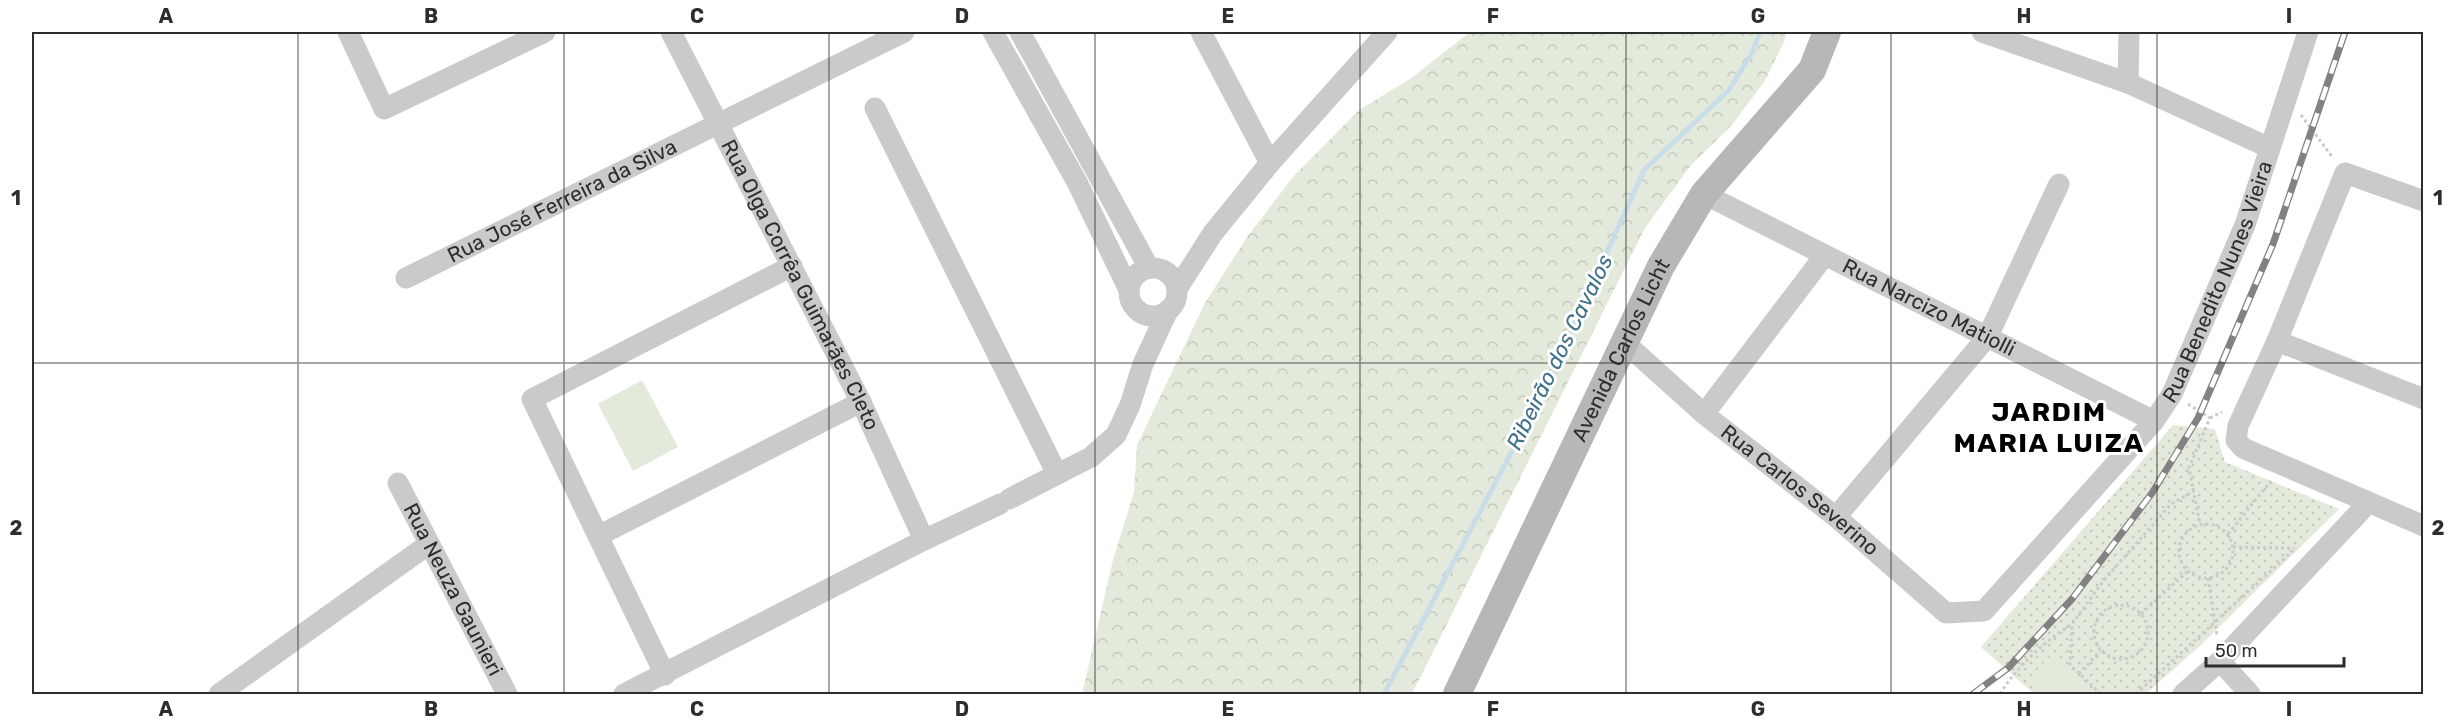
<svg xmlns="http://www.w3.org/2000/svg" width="2455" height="726" viewBox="0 0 2455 726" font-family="Rubik,sans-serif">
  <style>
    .forest { fill: url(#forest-crowns) }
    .park { fill: url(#park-dots) }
    .pitch { fill: #e4eadb }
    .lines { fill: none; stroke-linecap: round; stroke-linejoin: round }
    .stream { stroke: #c7dee9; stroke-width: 5 }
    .path { stroke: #cacaca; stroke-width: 3; stroke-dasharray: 3 3; stroke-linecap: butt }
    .minor { stroke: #cacaca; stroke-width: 21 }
    .secondary { stroke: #b7b7b7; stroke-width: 28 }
    .rail-casing { stroke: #828282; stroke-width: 7 }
    .rail { stroke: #fff; stroke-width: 4.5; stroke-dasharray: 14; stroke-linecap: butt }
    .grid { fill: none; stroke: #2d2d2d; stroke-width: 1.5; stroke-opacity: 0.55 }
    .labels { text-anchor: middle; stroke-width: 6; stroke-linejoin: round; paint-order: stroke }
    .street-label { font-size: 21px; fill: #2d2d2d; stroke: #fff }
    .water-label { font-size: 22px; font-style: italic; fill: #3f718b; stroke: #fff }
    .district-label { font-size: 27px; font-weight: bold; letter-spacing: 1.5px; fill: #000; stroke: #fff }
    .neatline { fill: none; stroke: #2d2d2d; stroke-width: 2 }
    .grid-label { font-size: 20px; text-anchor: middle; font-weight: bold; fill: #2d2d2d }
  </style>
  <defs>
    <pattern id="forest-crowns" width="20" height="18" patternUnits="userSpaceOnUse" patternTransform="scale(1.5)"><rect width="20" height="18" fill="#e4eadb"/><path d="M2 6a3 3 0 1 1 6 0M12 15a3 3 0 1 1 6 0" fill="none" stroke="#c4c9bc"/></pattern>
    <pattern id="park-dots" width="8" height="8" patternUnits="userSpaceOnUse" patternTransform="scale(1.5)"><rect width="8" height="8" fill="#e4eadb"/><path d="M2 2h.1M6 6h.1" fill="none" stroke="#c4c9bc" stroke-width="1.8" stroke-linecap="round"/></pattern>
  </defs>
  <rect width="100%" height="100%" fill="#fff"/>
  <path class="forest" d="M1470,32H1787L1784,42L1764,82L1732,125L1691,165L1645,228L1412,694H1082L1113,560L1134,492L1137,445L1205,303L1247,237L1293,177L1359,110L1410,79Z"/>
  <path class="park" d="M2173,425L2215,429L2225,462L2339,509L2202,644L2146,694H2034L1981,647Z"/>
  <path class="pitch" d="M642,380L678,447L633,471L598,404Z
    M2053,653L2096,694H2042L2027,681Z"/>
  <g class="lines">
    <path class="stream" d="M1384,694L1549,381L1644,170L1729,90L1752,53L1760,32"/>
    <path class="path" d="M2301,115L2333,158
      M2188,404L2210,418L2189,468L2200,525
      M2210,418L2222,412
      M2179 551a27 27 0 1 1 54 0a27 27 0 1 1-54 0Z
      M2228,534L2271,481
      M2233,547L2294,548
      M2208,578L2217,635
      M2094 632a27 27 0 1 1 54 0a27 27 0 1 1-54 0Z
      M2141,614L2188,571
      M2079,674L2100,651
      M2000,694C2017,666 2044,642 2072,624
      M2101,694L2070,665L2072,624L2104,580L2171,504L2194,491
      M2136,694L2296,548"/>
    <g class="minor">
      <path d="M348,32L384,109L545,32"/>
      <path id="s1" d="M671,32L861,402L924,540"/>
      <path d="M993,32L1078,184L1129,290"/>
      <path d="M1020,32L1149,268"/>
      <path d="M1201,32L1270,163"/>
      <path d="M1982,32L2128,83L2270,148"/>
      <path d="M2128,83L2129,32"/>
      <path d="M875,108L1057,474"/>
      <path id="s2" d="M1704,194L2154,421"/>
      <path d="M2424,201L2345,173L2277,341L2238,426L2236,440L2243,448L2424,526"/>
      <circle cx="1153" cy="292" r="24"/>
      <path id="s3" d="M406,278L904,32"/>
      <path d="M1177,289L1213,233L1270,163L1387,32"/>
      <path d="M2277,341L2424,399"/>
      <path id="s4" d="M1624,342L1704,414L1836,517L1946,613L1984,611L2154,421L2172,394L2245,225L2308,32"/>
      <path d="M1704,414L1825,255"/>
      <path id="s5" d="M398,483L507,694"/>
      <path d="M1009,499L1091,457L1116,435L1130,405L1143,364L1168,310"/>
      <path d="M1836,517L1988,336L2059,184"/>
      <path d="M598,536L861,402"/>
      <path d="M2220,661L2250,694"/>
      <path d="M665,675L532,399L792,266"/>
      <path d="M219,694L429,544"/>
      <path d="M624,694L924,540L1000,504"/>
      <path d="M2183,694L2220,661L2368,503"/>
    </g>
    <path class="secondary" id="s6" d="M1457,694L1661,266L1704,194L1812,70L1827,32"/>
    <defs>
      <path id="rail" d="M1973,694L2008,668L2072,599L2152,493L2198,418L2273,244L2345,32"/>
    </defs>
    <use href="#rail" class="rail-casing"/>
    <use href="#rail" class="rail"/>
  </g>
  <path class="grid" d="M298,32V694M564,32V694M829,32V694M1095,32V694M1360,32V694M1626,32V694M1891,32V694M2157,32V694M32,363H2424"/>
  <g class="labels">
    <g class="street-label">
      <text dy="7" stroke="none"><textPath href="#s3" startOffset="174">Rua José Ferreira da Silva</textPath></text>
      <text dy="7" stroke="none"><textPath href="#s4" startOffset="868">Rua Benedito Nunes Vieira</textPath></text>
      <text dy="7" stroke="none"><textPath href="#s1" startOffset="284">Rua Olga Corrêa Guimarães Cleto</textPath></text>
      <text dy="7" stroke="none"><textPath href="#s2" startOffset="252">Rua Narcizo Matiolli</textPath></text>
      <text dy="7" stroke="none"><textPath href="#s6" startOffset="381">Avenida Carlos Licht</textPath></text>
      <text dy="7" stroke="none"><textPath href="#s4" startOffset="230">Rua Carlos Severino</textPath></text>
      <text dy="7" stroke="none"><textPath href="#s5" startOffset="120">Rua Neuza Gaunieri</textPath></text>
    </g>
    <g class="water-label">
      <text transform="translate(1559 352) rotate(-64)" y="8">Ribeirão dos Cavalos</text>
    </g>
    <g class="district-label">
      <text x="2049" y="421">JARDIM<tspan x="2049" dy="31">MARIA LUIZA</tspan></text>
    </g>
  </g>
  <rect width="2455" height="726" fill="none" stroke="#ffffff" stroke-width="66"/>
  <path d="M2206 657v9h138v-9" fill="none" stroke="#2d2d2d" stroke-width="3"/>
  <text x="2215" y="657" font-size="18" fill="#2d2d2d" stroke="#ffffff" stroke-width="4.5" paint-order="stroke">50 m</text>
  <rect x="33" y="33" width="2389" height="660" class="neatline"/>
  <g class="grid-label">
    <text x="166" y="23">A</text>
    <text x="431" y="23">B</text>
    <text x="697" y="23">C</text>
    <text x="962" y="23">D</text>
    <text x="1228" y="23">E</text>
    <text x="1493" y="23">F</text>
    <text x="1758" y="23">G</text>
    <text x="2024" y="23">H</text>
    <text x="2289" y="23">I</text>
    <text x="16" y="205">1</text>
    <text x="2438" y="205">1</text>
    <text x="16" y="535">2</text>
    <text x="2438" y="535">2</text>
    <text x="166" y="716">A</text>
    <text x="431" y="716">B</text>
    <text x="697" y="716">C</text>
    <text x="962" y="716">D</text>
    <text x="1228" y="716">E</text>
    <text x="1493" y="716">F</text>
    <text x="1758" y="716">G</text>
    <text x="2024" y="716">H</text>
    <text x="2289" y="716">I</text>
  </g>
</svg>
